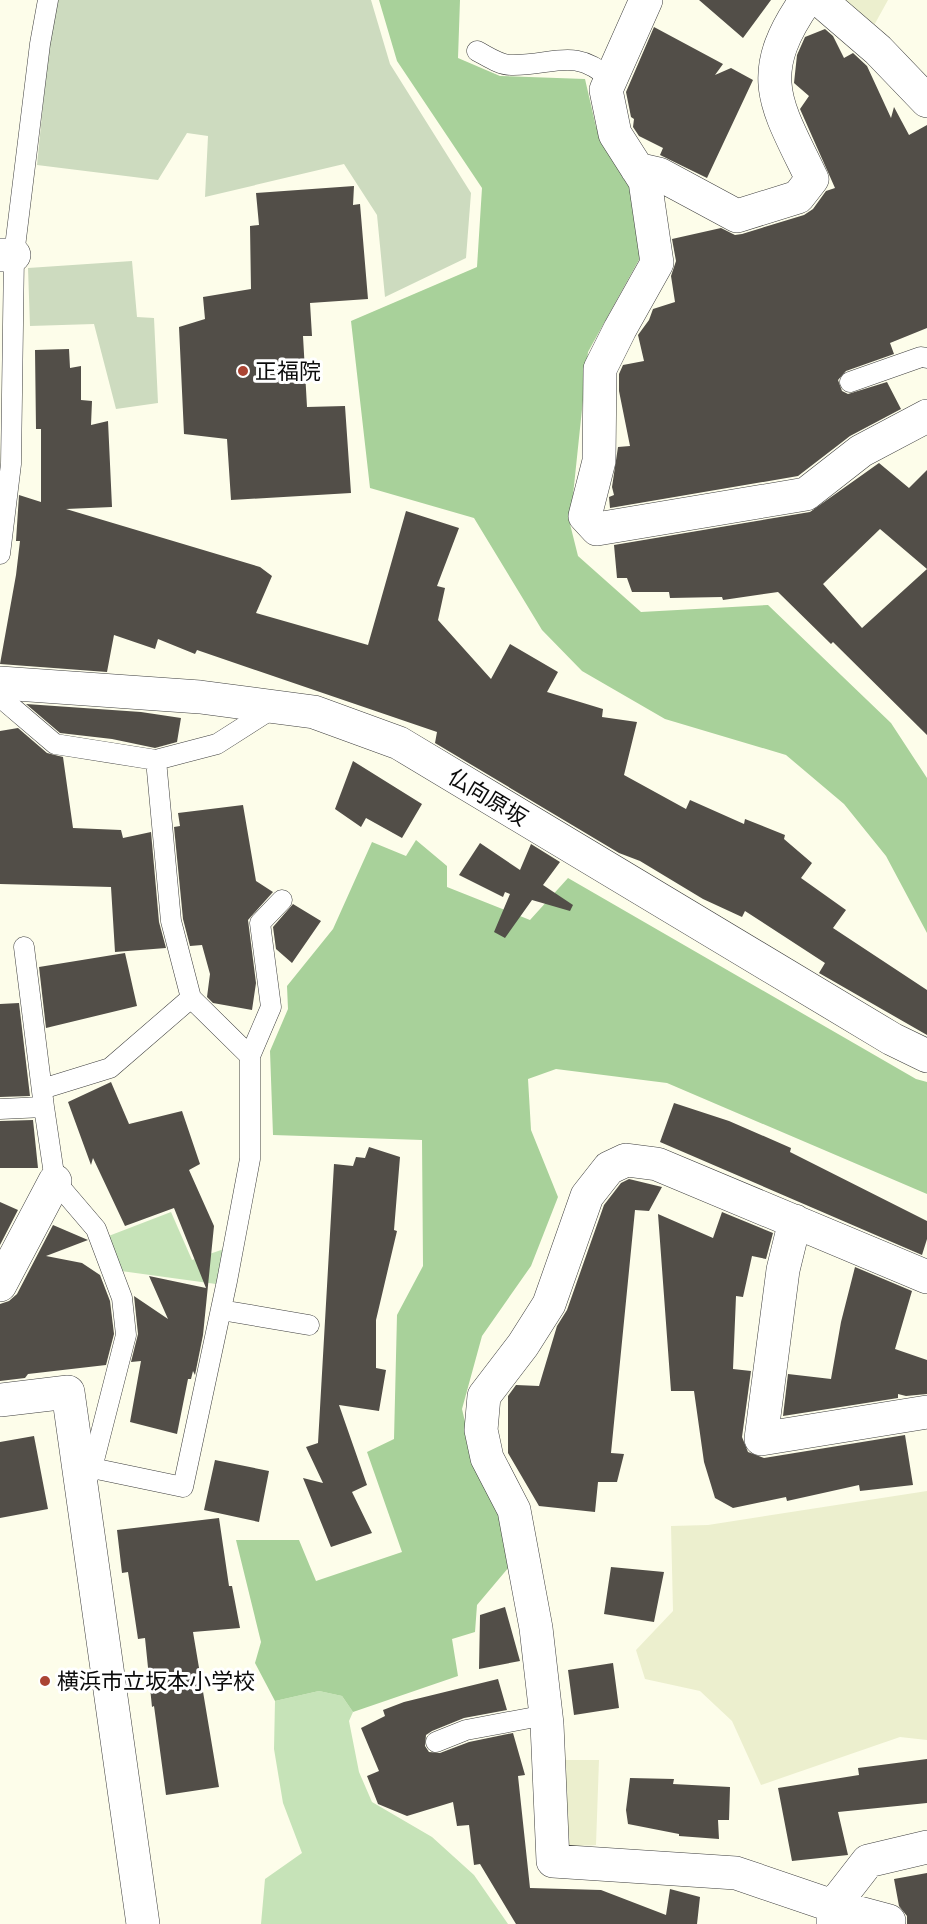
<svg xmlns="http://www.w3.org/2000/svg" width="927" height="1924" viewBox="0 0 927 1924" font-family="Spectral,'Noto Sans JP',serif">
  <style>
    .farmland { fill: #ecefce }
    .green { fill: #c6e3b8 }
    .forest { fill: #a8d19a }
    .cemetery { fill: #cddbbf }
    .building { fill: #524e48 }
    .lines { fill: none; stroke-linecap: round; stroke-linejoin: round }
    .service-casing { stroke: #3e3e3e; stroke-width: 21 }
    .minor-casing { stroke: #3e3e3e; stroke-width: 34 }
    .service { stroke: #fff; stroke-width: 20 }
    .minor { stroke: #fff; stroke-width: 33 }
    .poi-dot { fill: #a43; stroke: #fff; stroke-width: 2 }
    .labels { text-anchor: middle; stroke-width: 6; stroke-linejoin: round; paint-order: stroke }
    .poi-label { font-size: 22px; fill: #0b0b0b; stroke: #fff; text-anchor: start }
    .street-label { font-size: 22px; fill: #0b0b0b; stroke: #fff }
  </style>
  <rect width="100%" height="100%" fill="#fdfdea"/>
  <path class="farmland" d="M834,0H888L872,29Z
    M927,1491V1740L900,1737L761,1785L732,1721L700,1691L645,1679L636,1650L673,1611L671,1526L708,1525Z
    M558,1760H599L596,1845L560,1847Z"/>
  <path class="green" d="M171,1212L192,1260L224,1249L216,1284L121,1271L106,1237Z
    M319,1691L342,1696L353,1712L349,1721L359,1772L372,1802L432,1837L474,1875L508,1924H261L265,1879L302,1853L283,1803L274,1749L275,1701Z"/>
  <path class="forest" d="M379,0H460L458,58L500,76L585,79L596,127L627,174L641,256L588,352L570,524L578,556L641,612L768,605L891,723L927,778V933L886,856L844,804L786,755L665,719L582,671L542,630L474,518L370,488L351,321L477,267L482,188L397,61Z
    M416,840L447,866V887L530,920L568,878L916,1079L927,1082V1194L667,1083L556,1069L528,1079L531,1130L558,1197L531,1266L482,1336L462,1409L470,1443L503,1495L509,1567L477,1605L475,1632L452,1639L458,1676L353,1712L342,1696L319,1691L275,1701L255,1663L261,1642L236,1540H299L316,1581L402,1552L367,1452L394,1439L397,1315L423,1266L422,1140L273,1135L270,1051L288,1009L287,986L333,929L372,842L406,856Z"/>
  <path class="cemetery" d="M57,0H371L390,64L471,193L466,258L385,297L377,215L344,164L205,197L208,136L187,133L158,180L37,165L49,44Z
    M132,261L137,317L154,318L158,403L116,409L94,324L30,326L28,268Z"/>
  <path class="building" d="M699,0H771L743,38Z
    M654,27L723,64L715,75L731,68L753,80L707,178L660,155L663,148L639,136L633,127L634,119L631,117L626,92Z
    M825,29L833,36L844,58L853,53L867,66L891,118L894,107L909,135L927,125V328L890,343L894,354L846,371L838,380L842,391L848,394L887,382L901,409L850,436L798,476L610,508L609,497L614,495L612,487L618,447L630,446L619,391V374L623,365L644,361L638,335L649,320L653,309L675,302L671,276L676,261L672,239L721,228L735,235L742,234L804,215L813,209L826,191L835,188L800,109L809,96L794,83L797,55L805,37Z
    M354,186L353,205L360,204L368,299L310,303L312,336H303L307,407L345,406L351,493L231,500L227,439L184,434L179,327L205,319L203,297L251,289L250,226L259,225L256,193Z
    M69,349L70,368L81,366V400L92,401L91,425L108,421L112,507L66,509L260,567L272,576L256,613L368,645L406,511L459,528L437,586L445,588L438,620L491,679L510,644L558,672L547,692L603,709L602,717L637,722L624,775L686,809L690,800L744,824L745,819L785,835L784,839L812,863L801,878L846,910L833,928L927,990V1035L819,973L825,963L745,911L742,917L703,899L640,861L619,853L435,743L437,732L197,650L195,654L158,639L155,649L114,635L107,672L0,664L16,575L20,541H16L19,495L41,502V429H36L35,350Z
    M879,463L909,488L927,470V569L880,529L823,584L862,628L927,569V735L833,642L831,644L778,592L723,600L722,597L670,598L669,592H632L627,578H617L614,545L810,512Z
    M26,704L141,712L181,718L177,742L155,748L112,739L60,733Z
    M18,728L47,753L63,757L73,828L121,830L123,838L151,832L159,922L166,948L115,952L111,887L0,884V731Z
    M353,761L422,804L402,838L366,818L361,827L335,809Z
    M243,805L256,881L273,892L248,920L256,983L252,1010L213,1003L207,997L210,974L202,945L190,946L183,919L174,827L180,826L178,813Z
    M480,843L520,870L531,844L560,862L543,885L573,905L570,911L532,900L505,938L494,932L510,894L505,892L503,897L459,875Z
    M293,904L321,921L292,963L276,949L273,927Z
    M125,953L137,1006L46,1028L39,967Z
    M19,1003L30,1096L0,1097V1004Z
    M111,1082L129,1124L182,1111L200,1164L189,1170L214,1226L203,1335L195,1375L193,1371L191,1379H188L177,1434L130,1422L141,1361L131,1362L138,1334L134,1296L168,1319L149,1276L206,1288L174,1208L125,1226L93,1158L91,1165L68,1102Z
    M674,1103L729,1121L791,1148L790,1152L927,1221V1239L922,1255L660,1142Z
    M33,1120L38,1168H0V1121Z
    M369,1147L400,1157L394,1230L397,1231L376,1320V1368L386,1370L379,1411L339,1405L367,1485L352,1492L372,1533L331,1547L303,1478L323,1483L306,1447L318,1443L334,1164L353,1166L356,1157L365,1158Z
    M629,1179L662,1187L649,1211L635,1210L611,1453L624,1454L617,1482H598L595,1512L539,1506L508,1453V1396L516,1385L539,1386L557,1326L567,1310L604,1205L621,1183Z
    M0,1202L18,1210L0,1245Z
    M722,1212L773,1233L766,1259L752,1256L743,1297L736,1296L733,1369L751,1371L742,1437L748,1452L764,1458L905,1435L913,1485L860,1491L859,1485L787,1501L786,1497L733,1508L715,1498L704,1462L694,1391H671L658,1214L713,1238Z
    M53,1225L88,1240L46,1256L82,1263L100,1275L110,1301L114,1334L106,1365L28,1374L25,1378L0,1381V1304L9,1301L17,1294Z
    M855,1267L912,1291L895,1349L927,1360V1394L906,1396L898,1394V1398L783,1416L788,1374L831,1379L841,1322Z
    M34,1436L48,1509L0,1518V1442Z
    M215,1460L269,1471L259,1522L204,1510Z
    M219,1518L229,1586H232L240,1628L193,1632L219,1787L166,1795L154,1706L152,1707L145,1638L138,1639L128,1572L122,1573L117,1530Z
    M611,1567L664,1572L654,1622L604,1614Z
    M505,1607L520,1661L479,1669L480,1615Z
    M613,1663L619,1708L574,1715L568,1670Z
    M498,1679L507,1710L464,1718L432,1731L426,1735L425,1746L429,1752L440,1753L469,1742L513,1733L525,1775L518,1776L530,1888L601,1890L666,1915L670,1889L700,1897L697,1924H516L480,1864L474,1865L469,1825L457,1826L453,1802L407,1816L378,1804L367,1776L379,1771L361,1728L385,1716L383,1710L404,1702Z
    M927,1759V1803L838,1812L848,1855L792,1861L778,1788L859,1775L858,1768Z
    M630,1778L674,1779L673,1784L730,1787L729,1820H718L719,1839L679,1836V1834L628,1824L626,1810Z
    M927,1873V1924H907V1916L899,1906L894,1879Z"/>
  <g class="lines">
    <defs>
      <path id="service" d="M477,51C487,56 499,65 511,65C553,66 574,46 610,79
        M850,382L921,357L927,358
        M0,554L11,464L14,255L40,44L48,0
        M0,697L55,744L156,760L171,921L191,998L250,1056V1159L227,1281L183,1487L92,1468
        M156,760L217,744L275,707
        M250,1056L271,1007L260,923L282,900
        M42,1089L110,1068L191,998
        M44,1107L55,1181L96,1229L122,1298L126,1335L92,1468L87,1479
        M0,1109L44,1107L24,947
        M221,1310L309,1325
        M436,1742L466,1730L546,1715"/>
      <path id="minor" d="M646,0L606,90L615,134L645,181L657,263L620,329L600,369L599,461L585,516L597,529L806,494L861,451L927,416
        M820,0L878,50L927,101
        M637,169L659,174L737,216L798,197L812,179C776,104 753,76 806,0
        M0,255H14
        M0,683L200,697L314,712L399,743L892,1039L927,1056
        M795,1221L783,1270L761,1439L927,1412
        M0,1285L55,1181
        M0,1400L68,1392L143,1924
        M889,1921L833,1906L736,1873L553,1861L547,1724L536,1628L514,1510L487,1458L481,1430L484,1396L523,1345L549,1304L587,1196L609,1168L626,1160L657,1164L927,1277
        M833,1924V1906L868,1861L927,1847"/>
    </defs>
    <use href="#service" class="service-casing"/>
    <use href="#minor" class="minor-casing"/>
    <use href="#service" class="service"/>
    <use href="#minor" class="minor"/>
  </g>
  <g class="poi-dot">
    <circle cx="243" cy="371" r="6"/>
    <circle cx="45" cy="1681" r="6"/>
  </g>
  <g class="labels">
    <g class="poi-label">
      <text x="255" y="379">正福院</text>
      <text x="57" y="1689">横浜市立坂本小学校</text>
    </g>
    <g class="street-label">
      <text transform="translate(488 797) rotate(31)" y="8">仏向原坂</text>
    </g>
  </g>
</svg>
